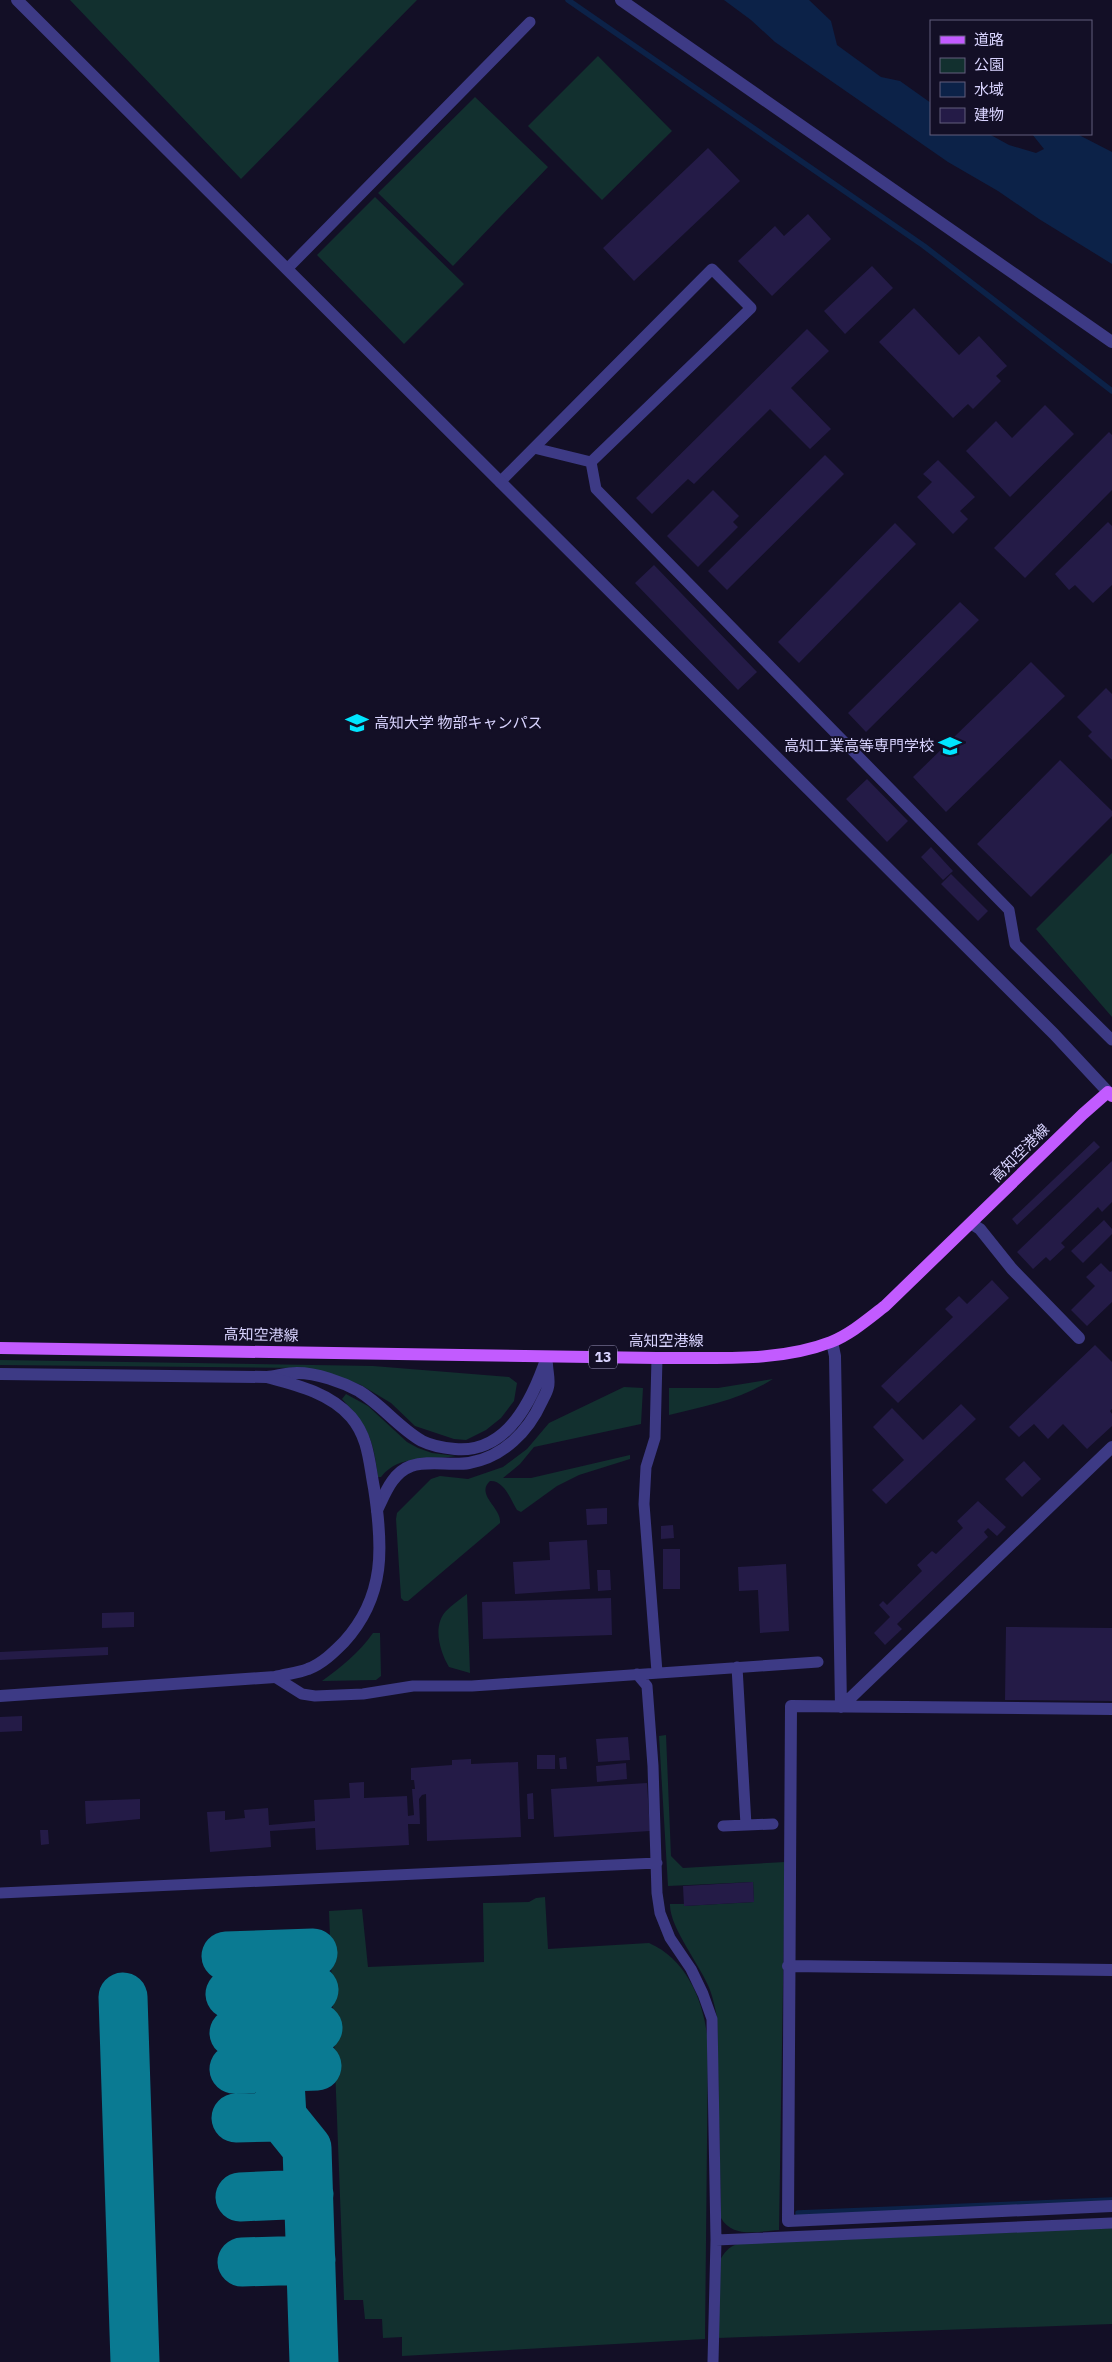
<svg xmlns="http://www.w3.org/2000/svg" width="1112" height="2362" viewBox="0 0 1112 2362" font-family="'IBM Plex Sans','Noto Sans JP',sans-serif">
  <style>
    .green { fill: #12302f }
    .water { fill: #0c2248 }
    .lines { fill: none; stroke-linecap: round; stroke-linejoin: round }
    .stream { stroke: #0c2248; stroke-width: 5.5 }
    .taxiway { stroke: #0a7a92; stroke-width: 49 }
    .building { fill: #241b47 }
    .service { stroke: #3d3a85; stroke-width: 11 }
    .minor { stroke: #3d3a85; stroke-width: 12 }
    .tertiary { stroke: #3d3a85; stroke-width: 12 }
    .primary { stroke: #c25bff; stroke-width: 12 }
    .labels { text-anchor: middle; stroke-width: 4; stroke-linejoin: round; paint-order: stroke }
    .shield { fill: #130f26; stroke: #9e99be; stroke-width: 1 }
    .shield-label { font-size: 14px; font-weight: bold; fill: #d9d4ff }
    .poi-label { font-size: 15px; fill: #d9d4ff; stroke: #130f26; text-anchor: start }
    .street-label { font-size: 15px; fill: #d9d4ff; stroke: #130f26 }
  </style>
  <rect width="100%" height="100%" fill="#130f26"/>
  <path class="green" d="M70,0H417L241,179Z
    M598,56L672,131L602,200L528,126Z
    M475,97L548,167L453,266L378,193Z
    M375,197L464,284L404,344L317,255Z
    M1112,853V1017L1036,929Z
    M0,1360L373,1366L509,1377L517,1383L514,1401L501,1418L486,1430L466,1440L454,1439L415,1426L391,1403L361,1385L342,1378L301,1368L0,1365Z
    M773,1379C740,1400 706,1406 669,1415V1388H718Z
    M624,1387L643,1388L641,1424L534,1447L520,1464L503,1478H531L630,1455V1459L579,1475L557,1486L521,1512L517,1510C511,1500 504,1480 490,1481C475,1495 502,1508 500,1523L408,1601H404L401,1598L396,1519L397,1513L431,1479L440,1476L468,1479L503,1467L527,1449L549,1423Z
    M346,1394L368,1406L407,1442L418,1448L432,1453L456,1456C429,1461 400,1453 381,1477H378C373,1438 369,1428 342,1399Z
    M467,1594L470,1673L449,1667C440,1652 432,1626 446,1611C452,1605 460,1599 467,1594Z
    M373,1633H380L381,1676L376,1680L322,1681C341,1667 359,1653 373,1633Z
    M666,1735L671,1856L683,1868L785,1862L779,2230C759,2231 733,2239 721,2218L717,2017C715,2008 713,1998 710,1990C701,1966 669,1927 670,1904H684V1906L754,1902L753,1882L668,1886L659,1736Z
    M545,1897L548,1949L649,1943C688,1960 705,2004 708,2044L705,2339L402,2356V2337L383,2338L382,2319H365L363,2300H344L329,1911L362,1909L368,1967L484,1962L483,1903L529,1902L536,1898Z
    M1112,2228V2324L718,2338L720,2261C723,2253 729,2247 737,2244Z"/>
  <path class="water" d="M724,0H809L831,21L837,45L881,77L900,81L931,103V134H989L1009,145L1036,153L1044,149L1032,134H1077L1112,152V264L1039,219L998,191L948,162L775,42L751,20Z"/>
  <g class="lines">
    <path class="stream" d="M568,0L924,246L1112,391
      M798,2213L1112,2200"/>
    <path class="taxiway" d="M273,1955L282,2117L307,2148L314,2362
      M226,1956L313,1953
      M230,1994L314,1990
      M123,1997L135,2362
      M234,2033L318,2028
      M234,2069L317,2066
      M236,2118L282,2117
      M240,2197L309,2194
      M242,2262L311,2260"/>
  </g>
  <path class="building" d="M708,148L740,181L634,281L603,248Z
    M808,214L831,239L772,296L738,261L775,226L784,236Z
    M872,266L893,288L845,334L824,311Z
    M914,308L959,355L979,336L1007,366L996,376L1001,381L973,409L968,404L953,418L879,342Z
    M807,329L829,351L791,388L831,429L810,449L770,409L694,484L688,479L652,514L636,498Z
    M1045,405L1074,434L1010,497L966,451L996,421L1012,438Z
    M1109,432L1112,435V490L1025,578L994,548Z
    M825,455L844,474L727,590L708,571Z
    M938,460L975,497L960,511L968,519L953,534L917,497L932,482L923,474Z
    M713,490L739,516L733,522L738,527L698,567L667,536Z
    M1108,522L1112,526V585L1093,603L1075,585L1069,590L1055,574Z
    M895,523L916,544L799,663L778,642Z
    M654,565L757,672L738,690L635,583Z
    M960,602L979,620L866,732L848,713Z
    M1031,662L1065,696L946,812L913,777Z
    M1106,688L1112,694V760L1088,736L1092,732L1077,717Z
    M1060,760L1112,811V816L1031,897L977,844Z
    M867,779L908,821L887,842L846,799Z
    M931,847L953,871L943,880L921,857Z
    M951,874L988,911L978,921L941,884Z
    M1094,1141L1100,1147L1017,1225L1012,1219Z
    M1112,1161V1202L1102,1212L1098,1207L1061,1243L1065,1247L1050,1261L1046,1257L1033,1269L1017,1252Z
    M1104,1220L1112,1229V1234L1083,1263L1071,1251Z
    M1101,1263L1110,1272L1112,1271V1302L1087,1326L1071,1310L1095,1286L1086,1277Z
    M992,1280L1009,1298L898,1403L881,1386L953,1317L945,1309L959,1296L967,1304Z
    M1095,1345L1112,1362V1409L1110,1411L1112,1414V1426L1087,1449L1063,1424L1048,1439L1034,1424L1019,1437L1009,1427Z
    M961,1404L976,1419L886,1504L872,1490L904,1460L873,1427L892,1408L923,1440Z
    M1024,1461L1041,1479L1022,1497L1005,1479Z
    M978,1501L1006,1527L997,1536L988,1528L984,1532L988,1537L897,1624L902,1629L885,1645L874,1633L890,1617L879,1605L883,1601L887,1605L922,1571L917,1565L932,1551L936,1554L963,1528L957,1521Z
    M607,1508V1524L587,1525L586,1509Z
    M673,1525L674,1538L661,1539V1526Z
    M587,1540L590,1589L515,1594L513,1562L550,1560L549,1542Z
    M663,1549H680V1589H663Z
    M786,1564L789,1631L760,1633L758,1590L739,1591L738,1567Z
    M597,1570H610L611,1590L598,1591Z
    M611,1598L612,1635L483,1639L482,1602Z
    M134,1612V1627L102,1628V1613Z
    M1006,1627L1112,1628V1701L1005,1700Z
    M108,1647V1655L0,1660V1652Z
    M22,1716V1731L0,1732V1717Z
    M628,1737L630,1760L598,1762L596,1739Z
    M537,1755H555V1769H537Z
    M566,1757L567,1769H560L559,1758Z
    M471,1759V1764L518,1762L521,1837L427,1841L426,1794L422,1795L419,1799L420,1824H408L409,1845L316,1850L315,1828L270,1831L271,1847L210,1852L207,1812L225,1811V1820L245,1818L244,1810L268,1808L269,1825L315,1821L314,1800L350,1798L349,1783L364,1782V1798L407,1796L408,1816L414,1815L412,1789H415L414,1780H411V1768L452,1765V1760Z
    M626,1763L627,1779L597,1782L596,1766Z
    M647,1783L650,1831L554,1837L551,1789Z
    M533,1793L534,1819H528L527,1794Z
    M140,1799V1819L86,1824L85,1801Z
    M40,1830H48L49,1844L41,1845Z
    M753,1882L754,1902L684,1906L683,1886Z"/>
  <g class="lines">
    <path class="service" d="M287,269L530,22
      M591,462L596,489L1009,910L1015,944L1112,1040
      M500,482C571,411 641,340 712,269L751,308L591,462L534,448
      M737,1667L746,1825
      M657,1672L644,1504L646,1467L655,1438L657,1358
      M637,1674L647,1686L653,1766L657,1893L660,1913L670,1938L691,1969L703,1994L712,2019L716,2240L713,2362
      M275,1677L302,1694L315,1696L363,1694L413,1686H472L818,1662
      M723,1826L773,1824
      M0,1893L657,1863
      M716,2240L1112,2223"/>
    <path class="minor" d="M621,0L1112,342
      M972,1224L980,1229L1012,1269L1079,1338
      M832,1342L835,1356L841,1707
      M267,1377C277,1376 287,1373 297,1373C317,1373 342,1382 359,1391C382,1405 399,1428 422,1441C432,1446 444,1448 455,1449C508,1454 533,1398 547,1357
      M377,1510C385,1494 392,1473 411,1466C429,1460 450,1466 469,1463C503,1457 528,1432 542,1401C544,1397 547,1392 548,1387C550,1381 547,1371 547,1364
      M841,1707L1112,1447
      M1112,1709L791,1706L788,2221L1112,2206
      M788,1966L1112,1970"/>
    <path class="tertiary" d="M17,0L1054,1034L1108,1092
      M0,1374L267,1377C297,1385 330,1393 351,1417C369,1438 369,1463 374,1488C383,1546 386,1596 344,1642C334,1652 322,1664 308,1669C298,1673 286,1674 275,1677L0,1696"/>
    <path class="primary" d="M0,1348L657,1358C714,1357 777,1363 831,1342C851,1334 868,1319 885,1306L1083,1114L1108,1092L1112,1096"/>
  </g>
  <defs>
    <symbol id="university-bare" viewBox="-9 -9 18 18"><path d="M0-5L7-2L0 1L-7-2ZM-4 1L0 2.5L4 1V4Q0 6-4 4Z" fill="#00e5ff" stroke="#130f26" stroke-width="2.5" paint-order="stroke"/></symbol>
    <symbol id="school-bare" viewBox="-9 -9 18 18"><path d="M0-5L7-2L0 1L-7-2ZM-4 1L0 2.5L4 1V4Q0 6-4 4Z" fill="#00e5ff" stroke="#130f26" stroke-width="2.5" paint-order="stroke"/></symbol>
  </defs>
  <g fill-rule="evenodd">
    <use href="#university-bare" x="341" y="707" width="32" height="32"/>
    <use href="#school-bare" x="934" y="730" width="32" height="32"/>
  </g>
  <g class="labels">
    <rect class="shield" x="589" y="1345.5" width="28" height="23" rx="4"/>
    <g class="shield-label">
      <text x="603" y="1362">13</text>
    </g>
    <g class="poi-label">
      <text x="374" y="728">高知大学 物部キャンパス</text>
      <text x="934" y="751" text-anchor="end">高知工業高等専門学校</text>
    </g>
    <g class="street-label">
      <text transform="translate(1020 1153) rotate(-45)" y="5">高知空港線</text>
      <text transform="translate(261 1335) rotate(1)" y="5">高知空港線</text>
      <text x="666" y="1346">高知空港線</text>
    </g>
  </g>
  <rect x="930" y="20" width="162" height="115" fill="#130f26" stroke="#625e7d"/>
  <rect x="940" y="36" width="25" height="8" fill="#c25bff" stroke="#625e7d"/>
  <text x="974" y="45" font-size="15" fill="#d9d4ff">道路</text>
  <rect x="940" y="58" width="25" height="15" fill="#12302f" stroke="#625e7d"/>
  <text x="974" y="70" font-size="15" fill="#d9d4ff">公園</text>
  <rect x="940" y="82" width="25" height="15" fill="#0c2248" stroke="#625e7d"/>
  <text x="974" y="95" font-size="15" fill="#d9d4ff">水域</text>
  <rect x="940" y="108" width="25" height="15" fill="#241b47" stroke="#625e7d"/>
  <text x="974" y="120" font-size="15" fill="#d9d4ff">建物</text>
</svg>
